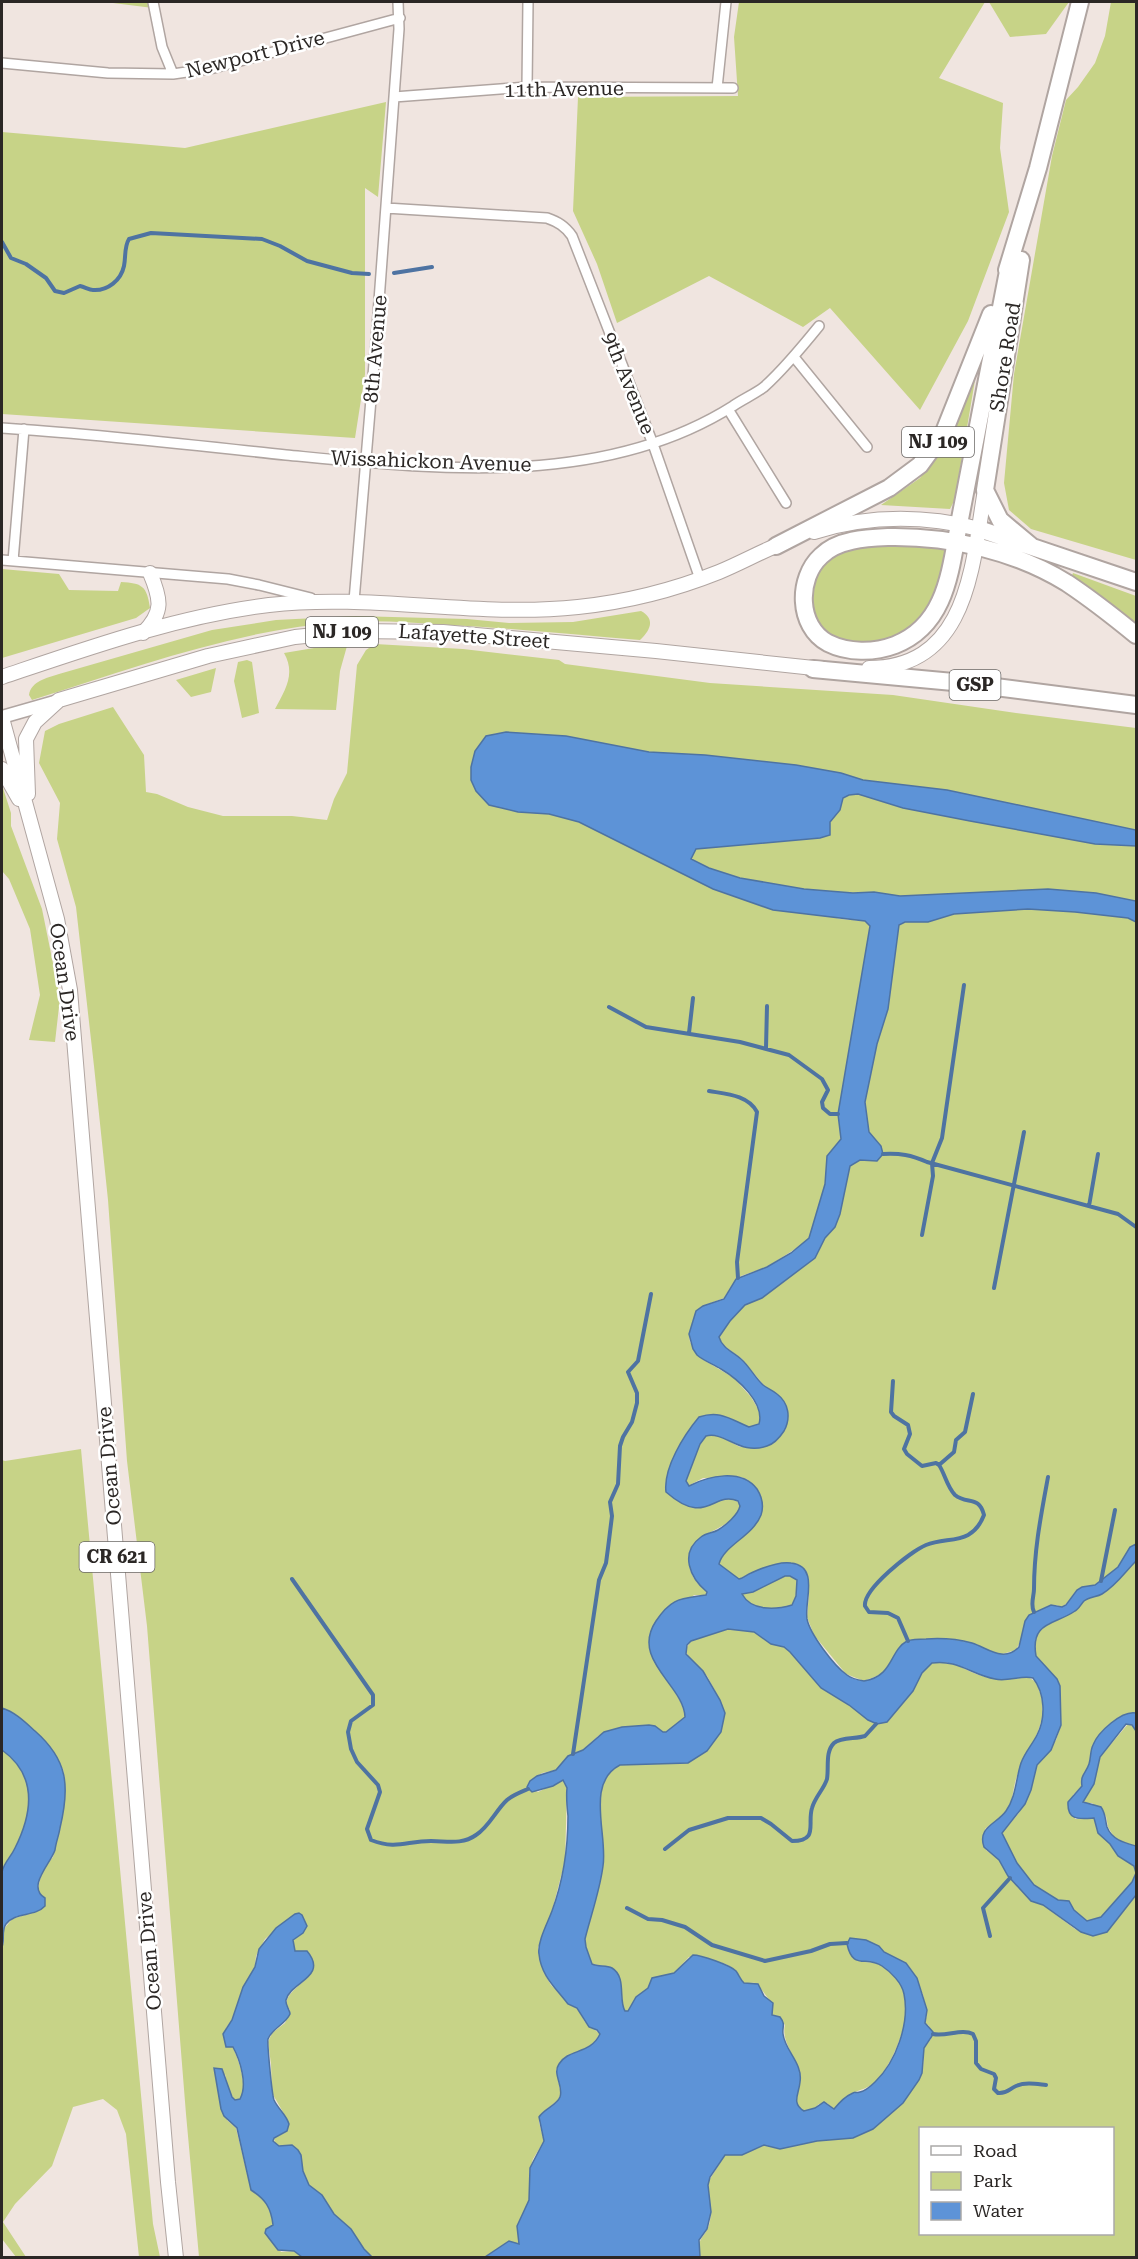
<svg xmlns="http://www.w3.org/2000/svg" width="1138" height="2259" viewBox="0 0 1138 2259" font-family="'Roboto Serif',serif">
  <style>
    .green { fill: #c7d387; fill-rule: evenodd }
    .water { fill: #5d93d7; stroke: #4e73a2; stroke-width: 1.5; fill-rule: evenodd }
    .lines { fill: none; stroke-linecap: round; stroke-linejoin: round }
    .stream { stroke: #4e73a2; stroke-width: 4 }
    .street-casing { stroke: #b0a5a1; stroke-width: 12 }
    .secondary-casing { stroke: #b0a5a1; stroke-width: 15 }
    .primary-casing { stroke: #b0a5a1; stroke-width: 16 }
    .highway-casing { stroke: #b0a5a1; stroke-width: 20 }
    .street { stroke: #fff; stroke-width: 9 }
    .secondary { stroke: #fff; stroke-width: 12 }
    .primary { stroke: #fff; stroke-width: 14 }
    .highway { stroke: #fff; stroke-width: 16 }
    .labels { text-anchor: middle; stroke-width: 5; stroke-linejoin: round; paint-order: stroke }
    .shield { fill: #fff; stroke: #6b6866; stroke-width: 1.5 }
    .shield-label { font-size: 18px; font-weight: bold; fill: #2b2725 }
    .street-label { font-size: 20px; fill: #2b2725; stroke: #fff }
  </style>
  <rect width="100%" height="100%" fill="#f0e5e0"/>
  <path class="green" d="M105,2H154L153,8Z
    M739,2H985L939,78L1003,103L1000,148L1009,212L968,321L920,410L830,308L803,327L709,276L617,323L597,264L573,211L578,97L738,96L734,37Z
    M989,2H1069L1046,34L1010,37Z
    M1111,2H1136V560L1031,529L1009,510L1004,483L1014,374L1052,156L1066,100L1078,87L1095,63L1105,36Z
    M386,102L378,197L365,188V374L355,438L2,414V132L185,148Z
    M975,380L955,499L950,509L881,505L920,478L949,439Z
    M873,545H916L947,549L946,561L933,606L901,636L864,645L845,642L827,633L819,624L810,602L813,580L821,565L840,551Z
    M2,569L59,574L69,590L118,591L121,582C142,583 147,586 150,608L136,618L2,658Z
    M1073,573L1136,596V624L1071,578Z
    M641,611C656,619 650,631 640,640C576,635 513,628 449,625C415,623 380,620 345,622C237,629 134,668 32,700L29,695C31,681 47,678 59,674L212,630L276,620L355,616L467,619L509,623L573,622Z
    M375,644L463,649L559,660L565,664L710,683L893,695L1016,713L1136,728V830L947,790L863,780L841,773L796,765L705,755L649,752L566,736L506,732L494,734L499,808L549,814L579,822L713,889L841,919L865,921L869,924L870,936L843,1084L841,1139L827,1156L825,1184L821,1200L809,1238L806,1242L767,1267L741,1276L732,1285L724,1298L703,1306L696,1311L689,1334L690,1342L702,1359L734,1378L751,1397L760,1412L759,1424L749,1427C730,1419 720,1410 699,1417C683,1440 671,1461 665,1489L725,1500C732,1498 737,1499 740,1506C733,1533 686,1530 689,1561C690,1576 696,1583 707,1592L706,1595H694L649,1639C652,1669 684,1695 685,1717L667,1732H663L655,1726H640L622,1727L598,1736L583,1750L568,1756L556,1770L542,1773L530,1781L527,1787L538,1792L563,1780L567,1788L565,1861L552,1911L538,1948L544,1973L551,1985L564,1997L566,2002L577,2008L585,2022L600,2034L590,2047L566,2057L556,2070L561,2094L558,2100L542,2113L539,2122L544,2141L533,2159L529,2173V2200L517,2226L519,2244L494,2251L485,2257H372L364,2249L351,2229L334,2214L322,2195L309,2185L303,2171L301,2155L292,2145L279,2146L275,2144L274,2138L284,2133L287,2119L272,2093L271,2064L268,2042L272,2033L285,2023L290,2010L286,2004C288,1984 328,1977 307,1951H295L293,1940L303,1933L307,1926L302,1915L295,1914L265,1939L256,1956L255,1967L243,1987L232,2020L226,2028C231,2047 251,2079 240,2099L235,2100L229,2092L225,2074L227,2120L236,2128L251,2190C265,2199 271,2208 273,2225L266,2229L281,2252L294,2251L302,2257H199L186,2114L147,1626L127,1461L108,1200L94,1066L76,907L57,839L60,803L39,763L45,731L59,724L113,707L144,755L146,792L157,794L188,807L223,816H292L327,820L334,799L347,773L357,665L366,650Z
    M347,646L340,671L336,710L275,709C285,690 296,674 284,653L314,648Z
    M247,660L252,662L259,713L242,718L234,681L238,662Z
    M216,668L211,692L191,697L176,680Z
    M2,785L11,813V826L42,909L60,998L55,1042L29,1040L40,995L30,929L9,879L2,871Z
    M858,794L903,808L1095,843L1136,846V901L1096,893L1048,889L900,896L874,892L853,893L804,889L740,878L709,868L691,859L696,849L820,838L830,835V822L840,810L843,798L849,795Z
    M1028,909L1075,912L1128,918L1136,922V1544C1126,1550 1125,1561 1116,1569C1110,1574 1103,1581 1097,1584C1091,1587 1084,1585 1078,1589C1072,1594 1070,1602 1062,1607L1056,1605L1021,1640L1016,1650L999,1655L975,1644H904L882,1674L864,1681L846,1674L814,1635L807,1617L809,1594L782,1563L751,1573L739,1579L719,1564C724,1544 755,1537 762,1509L748,1480L741,1477L703,1478L688,1486L686,1481L700,1444L706,1436L717,1435L740,1447H761L785,1430L787,1423L788,1411L781,1398L766,1388L742,1359L723,1345L719,1337L730,1321L745,1305L762,1298L815,1258L825,1238L835,1227L840,1214L850,1166L860,1160L874,1161L881,1146L869,1132L865,1102L877,1044L888,1009L899,925L905,922H928L954,914Z
    M81,1449L153,2224L160,2257H139L126,2134L117,2110L103,2099L73,2107L52,2166L15,2204L3,2222L26,2257H16L2,2239V1947L4,1942V1929L12,1919L41,1910V1896L38,1889L42,1870L53,1857L60,1828L65,1781L63,1769L5,1709L2,1708V1460L5,1461Z
    M1136,1561V1713C1121,1711 1099,1731 1093,1745C1090,1751 1091,1758 1089,1764C1086,1773 1080,1775 1082,1786L1073,1795L1075,1819L1094,1818L1098,1833L1110,1844L1118,1856L1134,1866L1136,1873L1132,1882L1101,1917L1087,1921L1074,1910L1069,1901L1058,1900L1034,1885L1017,1863L1003,1839L1002,1833L1019,1813L1037,1765L1056,1740L1061,1725L1060,1686L1057,1679L1036,1656C1031,1625 1051,1625 1070,1613C1076,1610 1079,1605 1084,1601C1089,1597 1097,1597 1102,1594C1116,1586 1125,1572 1136,1561Z
    M785,1576H790L797,1580L796,1596L792,1605C775,1610 752,1611 741,1594L753,1592Z
    M728,1629L754,1632L771,1644L784,1647L790,1652L821,1688L849,1705L868,1720L887,1722L913,1691L922,1673L932,1663C957,1659 964,1672 986,1677C1000,1681 1013,1679 1028,1677L1036,1682C1055,1724 1028,1742 1016,1779C1013,1789 1013,1801 1007,1810C1002,1817 992,1823 985,1829L986,1850L999,1860L1008,1876L1031,1901L1043,1905L1075,1929L1093,1936L1107,1932L1136,1895V2257H700C696,2235 706,2239 710,2221C712,2207 708,2195 708,2182L725,2155H742L763,2145L780,2149L817,2141L853,2138L873,2129L903,2103L919,2080L923,2068L924,2048L931,2039L929,2026L925,2023L927,2013L923,1995L915,1975L908,1965L884,1952L879,1946L853,1938L848,1949C859,1971 870,1955 886,1969C892,1974 898,1980 902,1987C915,2012 894,2063 876,2081C869,2089 859,2089 852,2094C846,2098 840,2104 834,2109L827,2103L819,2104L815,2108L804,2111C789,2102 801,2087 798,2071C795,2055 781,2041 785,2025L777,2016H772C772,2013 773,2008 773,2006C772,2003 758,1984 755,1983C751,1982 748,1984 744,1983C741,1979 739,1975 736,1971C726,1961 702,1957 689,1957L674,1973L653,1978L648,1988L636,1997L628,2011H624L622,2006V1991L610,1967L592,1964L586,1947L585,1939C591,1915 600,1890 603,1866C608,1835 585,1783 620,1765L688,1763L707,1751L721,1732L720,1700L707,1676L690,1659L685,1650L691,1641ZM920,2128H1112V2234H920Z
    M1128,1724L1135,1727L1136,1731V1846L1123,1842L1114,1837L1108,1827L1106,1816L1092,1803L1085,1804L1083,1802L1094,1784L1100,1757Z
    M2,1750C37,1775 33,1812 15,1848C11,1857 4,1862 2,1872Z"/>
  <path class="water" d="M506,732L566,736L649,752L705,755L796,765L841,773L863,780L947,790L1136,830V846L1095,844L970,821L903,808L858,794L849,795L843,798L840,810L830,822V835L820,838L696,849L691,859L709,868L740,878L804,889L853,893L874,892L900,896L1048,889L1096,893L1136,901V922L1128,918L1075,912L1028,909L954,914L928,922H905L899,925L888,1009L877,1044L865,1102L869,1132L881,1146L883,1154L877,1161L860,1160L850,1166L840,1214L835,1227L825,1238L815,1258L762,1298L745,1305L730,1321L719,1337C722,1348 733,1352 741,1359C749,1366 754,1376 762,1384C766,1388 772,1390 777,1394C789,1403 791,1418 784,1431C780,1437 774,1444 767,1446C740,1456 725,1431 706,1436L700,1444L686,1481L689,1486C708,1476 741,1468 757,1489C762,1497 764,1506 761,1515C753,1536 723,1546 719,1564L739,1579C744,1578 746,1575 751,1573C762,1568 779,1561 791,1563C820,1566 804,1602 807,1619C810,1634 834,1666 847,1675C852,1679 858,1680 864,1681C894,1676 889,1651 907,1641C913,1639 920,1639 926,1639C940,1638 957,1639 972,1643C988,1648 1003,1663 1019,1647L1025,1621L1029,1615L1051,1605L1062,1607L1066,1605L1077,1590L1082,1587L1095,1585L1118,1567L1130,1547L1136,1544V1561C1125,1572 1116,1586 1102,1594C1097,1597 1089,1597 1084,1601C1081,1604 1079,1609 1075,1611C1055,1625 1030,1621 1036,1656L1057,1679L1060,1686L1061,1725L1051,1750L1037,1765L1031,1790L1025,1804L1002,1833L1017,1863L1034,1885L1058,1900L1069,1901L1074,1910L1087,1921L1101,1917L1132,1882L1136,1873L1134,1866L1118,1856L1110,1844L1098,1833L1094,1818C1079,1819 1067,1821 1068,1802L1082,1786C1080,1775 1086,1773 1089,1764C1091,1758 1090,1751 1093,1745C1098,1732 1122,1710 1136,1713V1731L1132,1725L1126,1724L1100,1757L1094,1784L1083,1802L1101,1807C1106,1814 1105,1820 1107,1827C1112,1840 1125,1843 1136,1846V1895L1107,1932L1093,1936L1081,1932L1043,1905L1031,1901L1008,1876L999,1860L984,1847C977,1827 997,1824 1006,1811C1016,1797 1016,1778 1021,1763C1025,1752 1032,1745 1037,1735C1046,1718 1045,1693 1033,1678C1020,1675 1008,1682 995,1679C972,1675 957,1659 932,1663L922,1673L913,1691L887,1722L877,1724L868,1720L849,1705L821,1688L790,1652L784,1647L771,1644L754,1632L728,1629L691,1641L687,1645L686,1654L703,1671L720,1700L725,1713L721,1732L707,1751L688,1763L620,1765C585,1783 608,1835 603,1866C600,1890 591,1915 585,1939L586,1947L592,1964C599,1967 606,1965 612,1968C627,1977 618,2000 625,2011H628L636,1997L648,1988L652,1978L674,1973L693,1955C701,1955 730,1965 736,1971C739,1975 740,1979 744,1983L758,1984L764,1996L773,2003L772,2015L780,2017C786,2025 782,2026 783,2034C785,2051 803,2063 800,2082C799,2094 791,2103 804,2111L815,2108L824,2102L834,2109C839,2103 844,2097 851,2094C858,2090 852,2094 860,2092C865,2091 871,2086 875,2082C896,2062 910,2023 904,1994C902,1983 891,1972 882,1966C866,1955 853,1971 847,1944L850,1938L866,1940L879,1946L884,1952L906,1963L917,1978L927,2010L925,2023L933,2032L932,2036L924,2048L922,2073L919,2080L903,2103L873,2129L853,2138L817,2141L780,2149L764,2145L742,2155H725L710,2177L708,2185L711,2212L707,2229L699,2240L700,2257H485L509,2241L519,2244L517,2226L529,2200L530,2168L544,2141L539,2117C544,2109 557,2105 560,2097C564,2086 552,2074 559,2064C569,2048 590,2055 600,2034L597,2030L589,2027L577,2008L568,2004C556,1988 541,1976 539,1954C537,1942 548,1922 552,1911C563,1881 568,1848 568,1816C567,1807 566,1798 567,1788L563,1780L553,1786L532,1792L527,1787L530,1781L537,1776L556,1770L568,1756L583,1750L604,1732L622,1727L649,1725L655,1726L663,1732H666L685,1717C684,1685 630,1660 656,1621C672,1597 681,1599 706,1595L707,1592C690,1578 679,1553 701,1537C706,1533 713,1533 718,1530C726,1525 738,1515 740,1506L738,1501C713,1490 707,1528 666,1492C663,1468 684,1435 699,1417C720,1410 730,1419 749,1427L759,1424C765,1403 738,1379 721,1369C713,1364 704,1361 697,1355L693,1349L689,1334L696,1311L703,1306L724,1299L736,1279L767,1267L791,1253L809,1238L825,1184L827,1156L841,1139L838,1114L870,926L865,921L773,910L713,889L579,822L549,814L518,812L489,805L476,791L471,780V767L475,751L486,736ZM785,1576H790L797,1580L796,1596L792,1605C775,1610 751,1611 742,1594L753,1592Z
    M2,1708C15,1712 25,1722 35,1731C68,1760 70,1786 60,1828C59,1835 56,1842 55,1850C51,1863 26,1887 45,1898V1906C35,1917 15,1912 6,1924C1,1931 5,1940 2,1947V1872C4,1862 11,1857 15,1848C33,1812 37,1775 2,1750Z
    M299,1913L302,1915L307,1926L303,1933L293,1940L295,1951H307C329,1977 290,1982 286,2000C285,2005 290,2010 290,2014C285,2025 272,2028 268,2039C267,2043 272,2095 274,2100C278,2109 286,2114 289,2124L287,2131L274,2138L273,2141L279,2146L292,2145L298,2150L301,2155L303,2171L309,2185L322,2195L334,2214L351,2229L364,2249L372,2257H302L294,2251L278,2250L265,2233L266,2229L273,2225C271,2207 265,2199 251,2190L237,2128L224,2116L221,2109L214,2068L222,2069L232,2097L235,2100L240,2099C248,2085 240,2060 233,2047H226L223,2034L232,2020L243,1987L255,1967L259,1949L276,1928L295,1914Z"/>
  <g class="lines">
    <path class="stream" d="M2,242L11,258L26,264L46,278L55,291L64,293L80,286C85,287 89,290 93,290C108,291 121,280 124,266C126,256 124,247 129,239L151,233L262,239L280,246L307,261L352,273L369,274
      M394,273L432,267
      M609,1007L646,1027L740,1042L789,1055L822,1079L828,1090L822,1102L823,1108L830,1114H838
      M689,1033L693,998
      M766,1048L767,1006
      M709,1091C726,1094 748,1095 757,1112L737,1262L738,1278
      M883,1154C900,1153 911,1155 927,1162L1118,1214L1136,1227
      M1089,1206L1098,1154
      M922,1235L933,1176L932,1163L942,1138L964,985
      M994,1288L1024,1132
      M893,1381L891,1412L894,1416L908,1425L910,1434L904,1449L907,1454L922,1466L936,1463L939,1465L954,1452L956,1440L965,1432L973,1394
      M292,1579L373,1695V1705L351,1721L348,1732L351,1749L357,1762L378,1785L380,1792L367,1829L371,1840C397,1850 406,1841 431,1841C447,1841 462,1845 476,1835C489,1827 496,1810 507,1800C513,1795 521,1792 528,1789
      M1101,1581L1115,1510
      M1034,1612C1030,1604 1034,1597 1034,1589C1034,1550 1041,1515 1048,1477
      M908,1641L898,1618L888,1613L869,1612L865,1606C863,1589 910,1552 926,1545C949,1536 972,1546 984,1515C979,1495 967,1505 955,1495C947,1487 945,1474 939,1465
      M573,1754L599,1580L606,1563L608,1548L612,1516L610,1502L618,1484L620,1446L623,1437L632,1422L637,1403V1393L628,1372L638,1361L651,1294
      M665,1849L689,1830L728,1818H761L771,1824L792,1841C819,1841 807,1824 812,1808C815,1797 824,1789 827,1779C829,1767 825,1752 834,1743C841,1737 856,1739 865,1736L876,1724
      M627,1908L648,1919L662,1920L685,1927L712,1945L765,1961L811,1951L830,1944L847,1943
      M990,1936L983,1908L1010,1878
      M933,2034C946,2037 962,2028 973,2034L976,2041V2063L981,2069L994,2074L996,2078L994,2089L998,2093C1007,2094 1009,2089 1016,2086C1026,2082 1036,2084 1046,2085"/>
    <defs>
      <path id="street" d="M153,2L162,47L173,74
        M2,63L108,73L173,74L214,68L400,18
        M527,87L528,2
        M717,88L726,2
        M394,97L527,87L733,88
        M386,208L547,218C558,222 565,226 572,236L653,444L700,579
        M794,357L867,447
        M728,409L786,503
        M2,428C97,434 191,445 286,455C433,469 602,489 733,406C743,399 755,394 764,387C784,369 802,347 819,326
        M2,560L228,579L259,585L311,598
        M13,561L24,429
        M354,601L377,328L399,29L398,2"/>
      <path id="secondary" d="M2,717L58,701"/>
      <path id="primary" d="M814,532C869,515 924,515 979,529
        M143,633C164,612 161,599 150,573
        M869,668C969,667 972,565 985,490
        M2,677C88,648 178,616 269,605C372,593 475,618 578,607C626,602 674,590 719,572C741,563 762,551 785,542
        M2,718L57,919L70,990L168,2182L176,2258
        M2,769L19,799
        M28,794L26,739L35,722L59,700L208,656L295,637L356,631L443,632L656,651L823,669"/>
      <path id="highway" d="M1021,260L985,490L1000,520L1031,546
        M1010,261L959,524C950,572 946,625 895,645C874,653 848,653 828,643C797,626 797,578 821,556C838,539 867,538 889,537C950,536 1015,551 1067,583C1091,599 1114,617 1136,635
        M1007,270L1038,168L1080,2
        M979,529L1136,582
        M776,546L889,488L920,465L944,432L991,314
        M813,669L964,683L1136,705"/>
    </defs>
    <use href="#street" class="street-casing"/>
    <use href="#secondary" class="secondary-casing"/>
    <use href="#primary" class="primary-casing"/>
    <use href="#highway" class="highway-casing"/>
    <use href="#street" class="street"/>
    <use href="#secondary" class="secondary"/>
    <use href="#primary" class="primary"/>
    <use href="#highway" class="highway"/>
  </g>
  <g class="labels">
    <g class="shield">
      <rect x="902" y="427" width="72" height="30" rx="4.5"/>
      <rect x="306" y="617" width="72" height="30" rx="4.5"/>
      <rect x="949.5" y="670" width="51" height="30" rx="4.5"/>
      <rect x="79.5" y="1542" width="75" height="30" rx="4.5"/>
    </g>
    <g class="shield-label">
      <text x="938" y="448">NJ 109</text>
      <text x="342" y="638">NJ 109</text>
      <text x="975" y="691">GSP</text>
      <text x="117" y="1563">CR 621</text>
    </g>
    <g class="street-label">
      <text transform="translate(255 54) rotate(-14)" y="7">Newport Drive</text>
      <text transform="translate(564 89) rotate(-1)" y="7">11th Avenue</text>
      <text transform="translate(375 349) rotate(-85)" y="7">8th Avenue</text>
      <text transform="translate(1005 357) rotate(-81)" y="7">Shore Road</text>
      <text transform="translate(629 383) rotate(68)" y="7">9th Avenue</text>
      <text transform="translate(431 461) rotate(2)" y="7">Wissahickon Avenue</text>
      <text transform="translate(474 636) rotate(4)" y="7">Lafayette Street</text>
      <text transform="translate(65 982) rotate(82)" y="7">Ocean Drive</text>
      <text transform="translate(109 1466) rotate(-95)" y="7">Ocean Drive</text>
      <text transform="translate(149 1951) rotate(-95)" y="7">Ocean Drive</text>
    </g>
  </g>
  <rect width="1138" height="2259" fill="none" stroke="#2b2725" stroke-width="6"/>
  <rect x="919" y="2127" width="195" height="108" fill="#ffffff" stroke="#aaa9a8" stroke-width="1.5"/>
  <rect x="931" y="2146" width="30" height="9" fill="#ffffff" stroke="#aaa9a8" stroke-width="1.5"/>
  <text x="973" y="2157" font-size="18" fill="#2b2725">Road</text>
  <rect x="931" y="2172" width="30" height="18" fill="#c7d387" stroke="#aaa9a8" stroke-width="1.5"/>
  <text x="973" y="2187" font-size="18" fill="#2b2725">Park</text>
  <rect x="931" y="2202" width="30" height="18" fill="#5d93d7" stroke="#aaa9a8" stroke-width="1.5"/>
  <text x="973" y="2217" font-size="18" fill="#2b2725">Water</text>
</svg>
